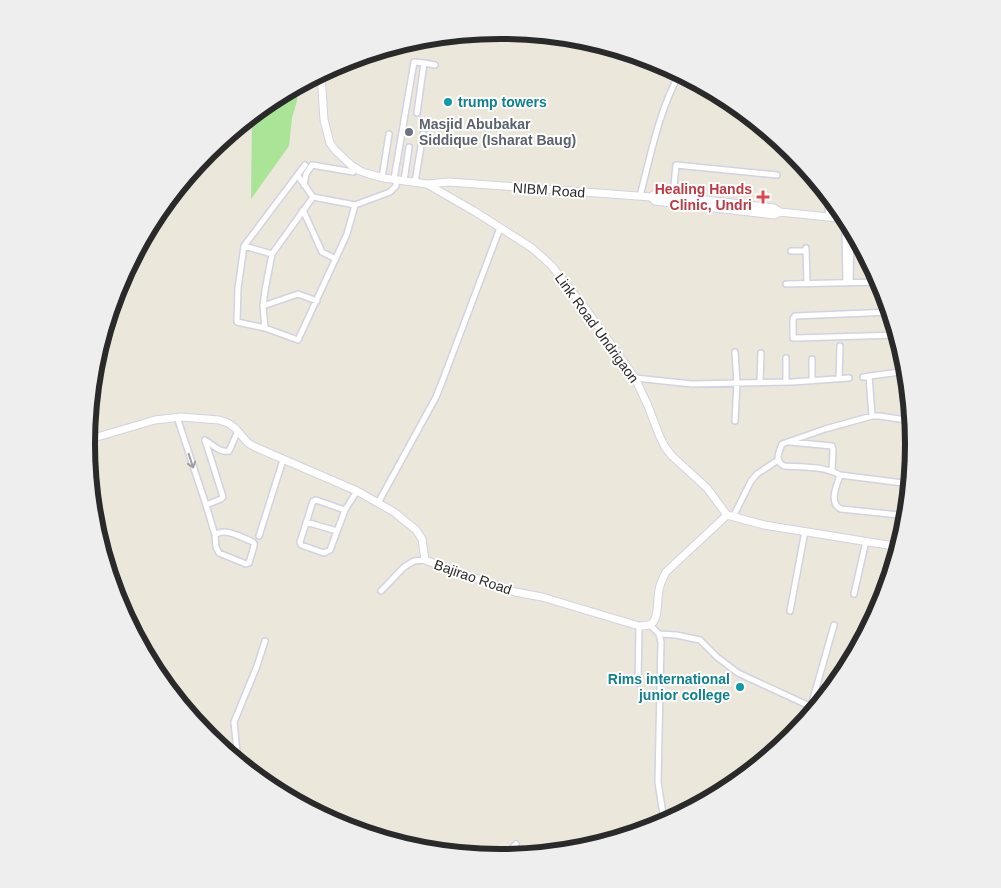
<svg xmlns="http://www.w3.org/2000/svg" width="1001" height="888" viewBox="0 0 1001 888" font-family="Helvetica,sans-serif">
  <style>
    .green { fill: #a9e497 }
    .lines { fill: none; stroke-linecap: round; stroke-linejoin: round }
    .street-casing { stroke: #d1d2e3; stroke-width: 8 }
    .secondary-casing { stroke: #d1d2e3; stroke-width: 9 }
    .street { stroke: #fff; stroke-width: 5 }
    .secondary { stroke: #fff; stroke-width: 7 }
    .oneway { stroke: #9f9f9f }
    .culture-dot { fill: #0f9aa8; stroke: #fff; stroke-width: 2 }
    .worship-dot { fill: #6b7280; stroke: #fff; stroke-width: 2 }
    .health-dot { fill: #e0444e; stroke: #fff; stroke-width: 2 }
    .labels { text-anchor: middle; stroke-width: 4; stroke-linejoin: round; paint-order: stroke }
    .culture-label { font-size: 14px; font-weight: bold; fill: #0d838f; stroke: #fff; text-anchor: start }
    .worship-label { font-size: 14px; font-weight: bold; fill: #5b616d; stroke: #fff; text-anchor: start }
    .health-label { font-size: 14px; font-weight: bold; fill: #be3a42; stroke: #fff; text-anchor: end }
    .street-label { font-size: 14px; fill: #2a2a2a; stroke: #fff }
    .rim { fill: none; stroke: #2a2a2a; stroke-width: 6 }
  </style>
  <rect width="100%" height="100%" fill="#ece7db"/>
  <path class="green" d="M298,85L297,101L292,118L289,146L251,199L252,115L271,100Z"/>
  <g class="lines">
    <defs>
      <path id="street" d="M417,113L424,63L435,65
        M305,165L244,246L238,288L237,322L265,328L298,340L347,234L355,205L390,192L396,186V180
        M298,176L313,197L355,205
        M382,178L389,134
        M394,179L414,62L424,63
        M404,181L409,147
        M415,182L423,134
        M304,185L306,174L312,165L353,172
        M640,196C651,154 659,110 680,73
        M673,196L676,165L777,175
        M303,210L322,252L336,259
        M828,217L829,195
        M840,218L842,224L845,228L846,283
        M244,246L272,254
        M806,248L807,283
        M791,251H806
        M850,283L851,228L852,227
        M786,284L881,282
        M263,306L298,294L317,301
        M891,312L795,316L793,319V338H796L898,335
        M265,328L263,306L265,290L272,254L313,197
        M735,352L737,383L735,421
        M869,376L872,416
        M863,377L907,371
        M635,378L692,384L792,382L849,378
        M839,379L840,346
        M812,381V359
        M786,382V358
        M760,383L761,353
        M177,417L206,505L215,535L216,547L219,553L246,564L249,563L254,546V543L251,541C240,537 225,527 215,535
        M906,420L911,479
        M205,440L223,497L221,499L206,505
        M205,440C213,445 220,453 229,451L238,431
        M790,442L832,446L833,449L832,471
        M840,475C823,466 803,467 784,466C774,461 779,452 782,444L825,429L872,416H880L906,420H912
        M378,503L436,397L442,382L500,228
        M345,510L330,550L324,553L301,545L300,542L313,501L316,500L345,510L357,491
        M908,513L904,514L899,515L841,509C828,503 837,485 840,475L911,484
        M733,517L751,481L757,474L778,460
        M306,522L337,531
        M259,536L283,460
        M381,591L404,567L414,561L425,560
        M854,594L866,541
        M790,611L805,531
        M650,625L659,634L661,642L658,782L664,821
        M659,634L676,635L700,640L717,657L738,673L816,709
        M638,683L639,626
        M811,706L834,625
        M238,762L234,722L257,666L265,641
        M506,857L509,852L516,844"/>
      <path id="secondary" d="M321,73L324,120L330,143L335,150L351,165L360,171L369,174L384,178L427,184L449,182L651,197L655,201L774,215L780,212L847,219
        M427,184L474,211L532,248L551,265L588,312L635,378L648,406L660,437L665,447L672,456L707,488L727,515L764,525L900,547
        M651,197L655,194L774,208L780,212
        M87,440L155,420L181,417L219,420L228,423L235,428L248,443L255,447L357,491L394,512L416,530L422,539L425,560L515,592L542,597L639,626C642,626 648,626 651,624C659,620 657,599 659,590C660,583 663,578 666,572L727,515"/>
    </defs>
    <use href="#street" class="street-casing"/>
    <use href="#secondary" class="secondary-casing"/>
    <use href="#street" class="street"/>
    <use href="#secondary" class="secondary"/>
  </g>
  <defs><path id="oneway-shaft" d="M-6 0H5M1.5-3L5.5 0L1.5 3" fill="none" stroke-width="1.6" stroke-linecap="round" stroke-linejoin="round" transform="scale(1.25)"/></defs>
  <use class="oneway" href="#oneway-shaft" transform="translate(191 461) rotate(72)"/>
  <g class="culture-dot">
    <circle cx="448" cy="102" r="5"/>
    <circle cx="740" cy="687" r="5"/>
  </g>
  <circle class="worship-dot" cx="409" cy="132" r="5"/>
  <path class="health-dot" d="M760.5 189.5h5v5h5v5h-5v5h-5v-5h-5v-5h5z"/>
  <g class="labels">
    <g class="culture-label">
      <text x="458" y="107">trump towers</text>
      <text x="730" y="684" text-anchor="end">Rims international<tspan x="730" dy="16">junior college</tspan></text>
    </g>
    <g class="worship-label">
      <text x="419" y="129">Masjid Abubakar<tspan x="419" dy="16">Siddique (Isharat Baug)</tspan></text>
    </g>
    <g class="health-label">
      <text x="752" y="194">Healing Hands<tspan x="752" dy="16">Clinic, Undri</tspan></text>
    </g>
    <g class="street-label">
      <text transform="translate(549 190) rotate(4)" y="5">NIBM Road</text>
      <text transform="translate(597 328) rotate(54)" y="5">Link Road Undrigaon</text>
      <text transform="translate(473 577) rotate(19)" y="5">Bajirao Road</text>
    </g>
  </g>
  <path d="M0 0H1001V888H0ZM95 444a405 405 0 1 1 810 0a405 405 0 1 1-810 0Z" fill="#eee" fill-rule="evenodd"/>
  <path class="rim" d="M95 444a405 405 0 1 1 810 0a405 405 0 1 1-810 0Z"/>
</svg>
